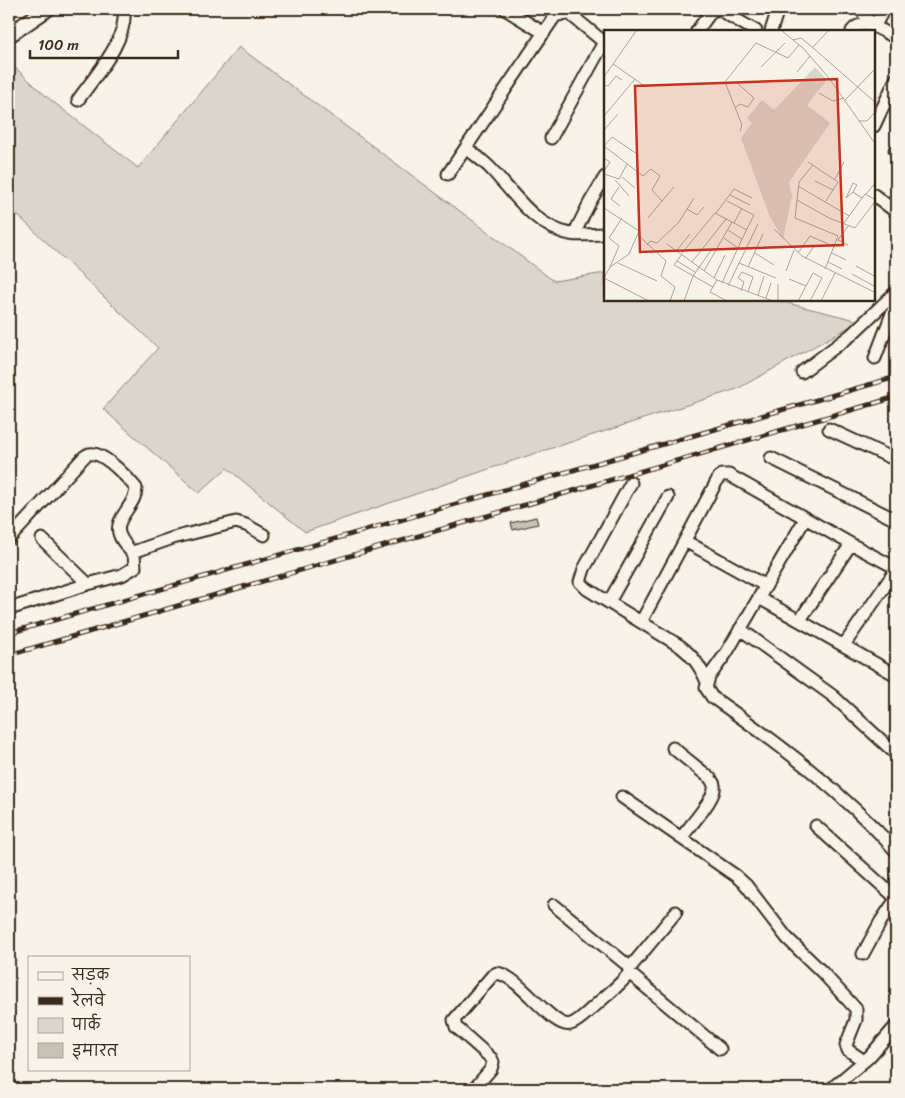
<svg xmlns="http://www.w3.org/2000/svg" width="905" height="1098" viewBox="0 0 905 1098" font-family="Sriracha,'Playpen Sans Deva',sans-serif">
  <style>
    .green { fill: #dbd6cb; stroke: #8b8074 }
    .building { fill: #c8c1b6; stroke: #3b2a1e }
    .lines { fill: none; stroke-linecap: round; stroke-linejoin: round }
    .minor-casing { stroke: #3b2a1e; stroke-width: 15 }
    .tertiary-casing { stroke: #3b2a1e; stroke-width: 18 }
    .minor { stroke: #f7f3e8; stroke-width: 11 }
    .tertiary { stroke: #f7f3e8; stroke-width: 14 }
    .rail-casing { stroke: #3b2a1e; stroke-width: 5 }
    .rail { stroke: #f7f3e8; stroke-width: 3; stroke-dasharray: 9; stroke-linecap: butt }
    .inset-road { fill: none; stroke: #aca397; stroke-width: 1 }
    .view { fill: #c8321e; fill-opacity: 0.15; stroke: #c8321e; stroke-width: 2.5 }
    .inset-edge { fill: none; stroke: #3b2a1e; stroke-width: 2.5 }
  </style>
  <rect width="100%" height="100%" fill="#f7f3e8"/>
  <filter id="ink" filterUnits="userSpaceOnUse"><feTurbulence type="fractalNoise" baseFrequency=".02" numOctaves="2"/><feDisplacementMap in="SourceGraphic" scale="10" xChannelSelector="R" yChannelSelector="G"/><feConvolveMatrix kernelMatrix="1 2 1 2 8 2 1 2 1" color-interpolation-filters="sRGB"/></filter>
  <g filter="url(#ink)">
    <path class="green" d="M239,47L554,281L605,273V300H775L860,321L737,389L524,457L305,532L227,468L199,493L103,409L158,348L9,207V62L47,97L138,168Z"/>
    <path class="building" d="M536,517L538,524L513,530L511,523Z"/>
    <g class="lines">
      <defs>
        <path id="minor" d="M505,9L544,33
          M718,9L756,31
          M860,9L874,27L884,9
          M697,31L713,9
          M771,31L778,9
          M852,31C863,16 883,31 896,38
          M78,100C95,76 128,40 124,9
          M874,126L896,79
          M551,138L604,42
          M466,148C475,155 485,162 493,171C515,195 536,227 570,234C581,236 593,234 605,234
          M895,150L896,151
          M448,174L555,16L566,13L571,15L605,43
          M874,195L896,212
          M574,234L590,202L605,177
          M875,358L896,303
          M802,372L851,335L896,292
          M829,429L896,460
          M771,458L896,520
          M631,483L584,569L580,582L587,589L680,646C693,656 700,666 707,682
          M805,519L727,652L709,677L706,688L712,697C778,743 842,791 896,851
          M9,539L84,457C88,454 90,453 95,454C108,457 128,478 136,488C137,505 112,519 120,536C123,543 129,549 134,555
          M42,539L88,584
          M685,541L766,586
          M759,598L896,675
          M609,602L668,497
          M9,609L88,584L122,575L135,567L134,555L136,551L173,538L236,522L246,525L264,535
          M800,620L851,544L896,568
          M641,622L719,477L722,475H729L851,544
          M740,629L833,696L896,754
          M844,645L896,570
          M673,748L710,778C713,782 715,785 714,790C712,802 689,827 681,838
          M622,797L736,876L746,885L787,938L822,972L856,1009V1020L846,1045L848,1050L864,1061
          M816,826L896,898
          M863,954L881,921L896,899
          M629,969L676,912
          M629,973L720,1049
          M474,1089L491,1069L493,1062L491,1058L456,1027L454,1020L492,976L497,973C520,976 553,1030 571,1024C580,1021 588,1011 596,1005C606,995 621,985 629,973V969L626,964L554,905
          M831,1089L869,1057L896,1026"/>
        <path id="tertiary" d="M9,35L47,9"/>
      </defs>
      <use href="#minor" class="minor-casing"/>
      <use href="#tertiary" class="tertiary-casing"/>
      <use href="#minor" class="minor"/>
      <use href="#tertiary" class="tertiary"/>
      <defs>
        <path id="rail" d="M9,633L896,377
          M9,655L896,397"/>
      </defs>
      <use href="#rail" class="rail-casing"/>
      <use href="#rail" class="rail"/>
    </g>
  </g>
  <g transform="translate(604 30)">
    <rect width="271" height="271" fill="#f7f3e8"/>
    <path d="M211,37L223,50L203,75L226,93L185,152L188,166L179,209L166,187L137,108L148,93L143,88L158,70L170,80Z" fill="#dbd6cb"/>
    <path class="inset-road" d="M178,1L199,18L225,48L272,115M189,10L197,8L208,17L272,73M209,17L224,1M9,34L42,57M157,37L181,13M193,42L206,26M0,47L32,1M0,55L4,56L12,46L18,50M215,63L229,71L240,68M241,70L272,38M132,77L136,74L144,77L150,68L132,52M0,86L31,49M255,91H263L272,81M0,100L14,84M136,101L138,95L121,52L152,13L184,28L195,15M0,116L39,146L47,139L56,146L48,160L58,171L70,157M0,116L8,107L33,124M0,128L6,132L0,141M204,132L234,152L222,171M209,135L195,152L191,188L234,206L221,239M0,144L15,149L23,134M18,147L31,158M231,149L240,132M11,150L25,166M211,151L229,160M194,156L245,186M15,157L7,169L16,176M262,164L272,152M126,165L146,175M242,168L249,153L253,155L249,162M242,168L249,162L258,168M193,170L225,188L251,198L272,170M123,171L150,185L138,209M0,178L35,201L25,224L6,237L0,248M83,179L93,185L100,177M112,183L130,159L148,168M44,188L58,171M130,193L138,178M240,193L261,164L272,170M170,199L198,226L272,263M34,205L62,231L57,246L71,257L66,271M120,208L134,218M63,214L113,250L169,271M43,215L46,211L53,213L75,192L90,168M244,215L234,210L245,195M73,220L86,204M78,223L111,183L143,200M151,223L170,235M194,223L206,206L231,217M228,223L242,230M78,224L70,235L109,257M201,229L211,215M73,231L91,242M88,232L122,189M224,232L238,239M14,233L53,251M135,233L172,248M252,236L272,247M6,237L15,216L5,208L18,188M144,237L159,204M100,241L128,192M182,241L190,220M248,244L272,257M0,248L45,271M110,248L121,225M185,249L202,256M113,250L106,262L123,271M118,253L138,209L124,200M174,254V271M124,256L154,194M137,261L140,252L134,248L138,242L149,247L144,262M154,265L160,246M162,268L167,253M80,271L89,246L108,219M194,271L209,243L218,248L206,271M217,271L231,243"/>
    <path class="view" d="M233,49L239,215L36,222L31,56Z"/>
    <rect width="271" height="271" class="inset-edge"/>
  </g>
  <rect width="905" height="1098" fill="none" stroke="#f7f3e8" stroke-width="30"/>
  <rect x="15" y="15" width="875" height="1068" fill="none" stroke="#3b2a1e" stroke-width="2" filter="url(#ink)"/>
  <rect x="28" y="956" width="162" height="115" fill="#f7f3e8" stroke="#aca397"/>
  <rect x="38" y="972" width="25" height="8" fill="#f7f3e8" stroke="#aca397"/>
  <text x="72" y="980" font-size="15" fill="#3b2a1e">सड़क</text>
  <rect x="38" y="997" width="25" height="8" fill="#3b2a1e" stroke="#aca397"/>
  <text x="72" y="1006" font-size="15" fill="#3b2a1e">रेलवे</text>
  <rect x="38" y="1018" width="25" height="15" fill="#dbd6cb" stroke="#aca397"/>
  <text x="72" y="1030" font-size="15" fill="#3b2a1e">पार्क</text>
  <rect x="38" y="1043" width="25" height="15" fill="#c8c1b6" stroke="#aca397"/>
  <text x="72" y="1056" font-size="15" fill="#3b2a1e">इमारत</text>
  <path d="M30 50v8h148v-8" fill="none" stroke="#3b2a1e" stroke-width="2.5"/>
  <text x="38" y="50" font-size="15" fill="#3b2a1e" stroke="#f7f3e8" stroke-width="4" paint-order="stroke">100 m</text>
</svg>
